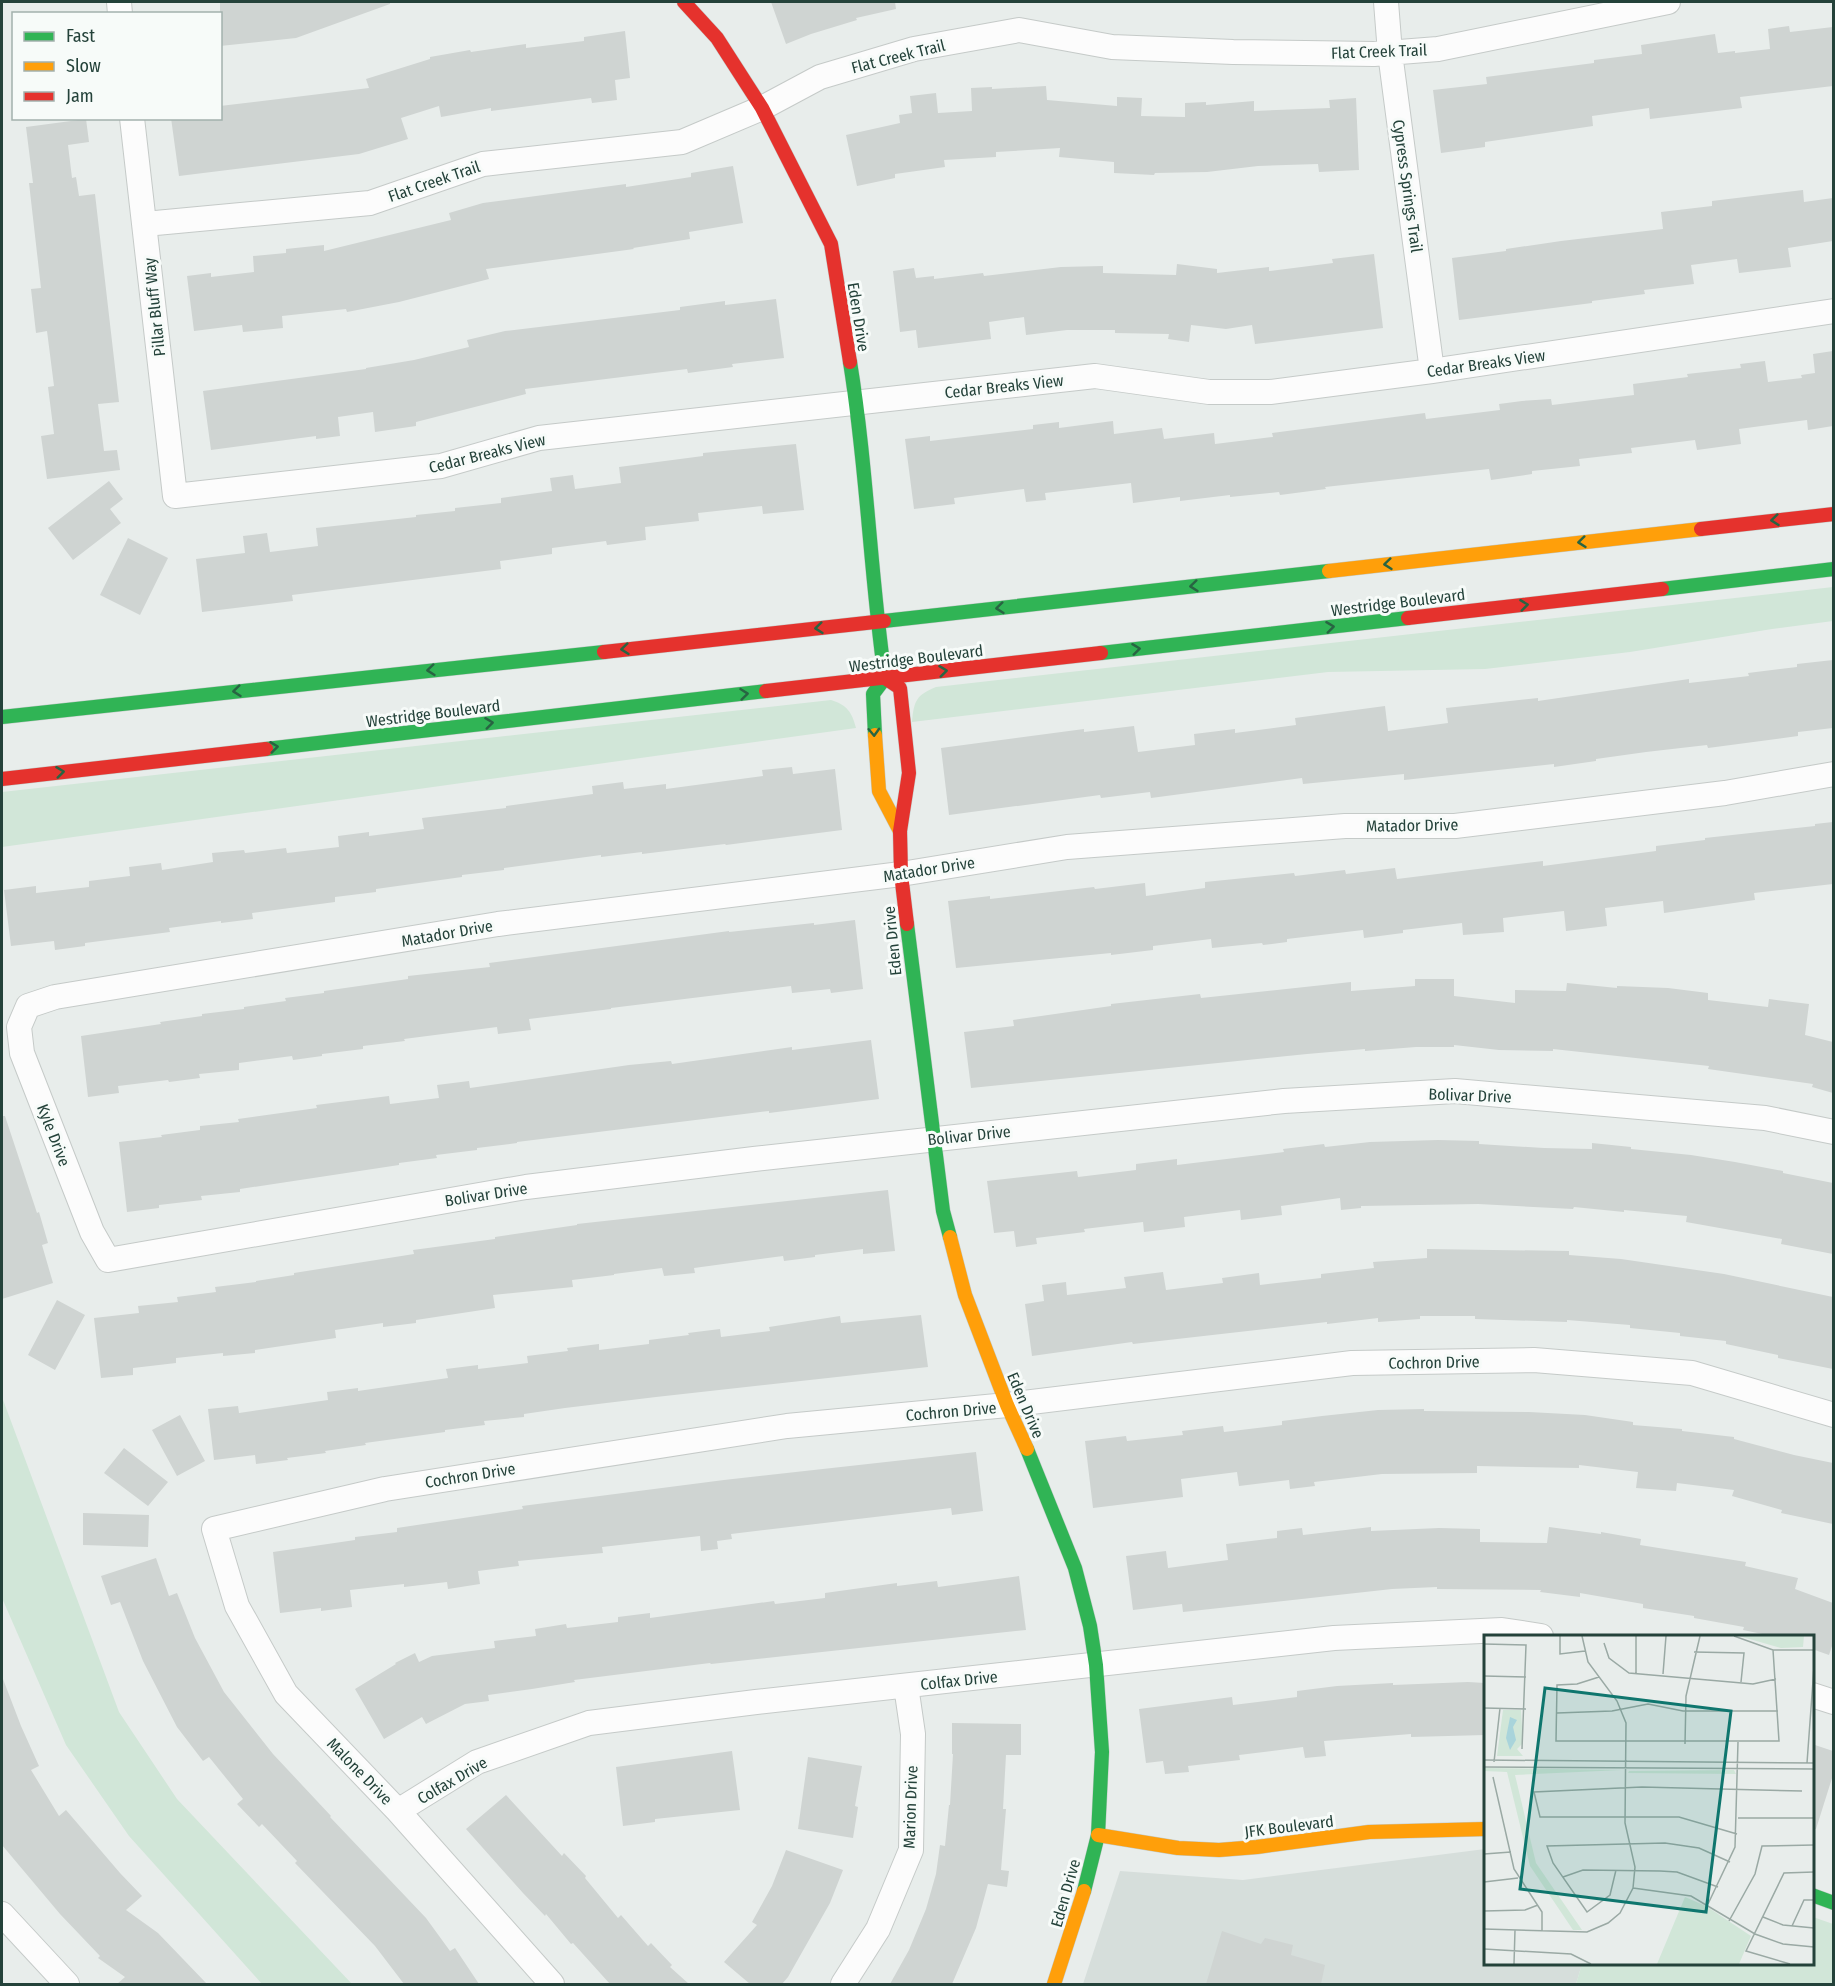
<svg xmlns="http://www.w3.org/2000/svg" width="1835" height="1986" viewBox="0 0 1835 1986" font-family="'Fira Sans Condensed',sans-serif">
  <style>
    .built { fill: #d6dedb }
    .green { fill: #d1e6d8 }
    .building { fill: #cfd4d2 }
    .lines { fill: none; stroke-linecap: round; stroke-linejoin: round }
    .street-casing { stroke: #c5cac8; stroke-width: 26 }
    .fast-casing { stroke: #c3cbc8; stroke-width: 15 }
    .slow-casing { stroke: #c3cbc8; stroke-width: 15 }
    .jam-casing { stroke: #c3cbc8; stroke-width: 15 }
    .street { stroke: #fcfcfc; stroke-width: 24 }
    .fast { stroke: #30b455; stroke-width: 14 }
    .slow { stroke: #ff9f0a; stroke-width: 14 }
    .jam { stroke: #e5322d; stroke-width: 14 }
    .oneway { stroke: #286442 }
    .labels { text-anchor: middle; stroke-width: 6; stroke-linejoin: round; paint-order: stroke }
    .street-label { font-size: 16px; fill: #24423a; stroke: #f7fbf9 }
    .inset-road { fill: none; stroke: #9aa9a4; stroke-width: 1.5 }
    .view { fill: #0f766e; fill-opacity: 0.15; stroke: #0f766e; stroke-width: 3 }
    .inset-edge { fill: none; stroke: #24423a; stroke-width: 3 }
  </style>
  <rect width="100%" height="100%" fill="#e8edeb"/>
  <path class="built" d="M1485,1849L1486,1964H1582L1576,1984H1083L1120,1871L1243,1880Z"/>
  <path class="green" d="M1833,587V621L1772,629L1630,652L1485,669L1328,672L912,722C914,701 916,695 936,687Z
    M831,700C847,705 852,712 856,728L2,847V792Z
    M2,1397L119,1712L177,1799L352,1984H262L129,1836L66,1745L2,1598Z
    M1813,1917L1833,1924V1984H1576L1582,1964H1812Z"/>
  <path class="building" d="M220,2H390V4L296,38L220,46Z
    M771,2H895L896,9L856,18L857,20L811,34L786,44Z
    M1789,26L1790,32L1833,27V86L1740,97L1742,108L1650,119L1649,108L1592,116L1593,126L1485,142V147L1441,153L1433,90L1487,84L1486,77L1594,63V60L1642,54L1641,45L1715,34L1718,53L1735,51V53L1770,49L1768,29Z
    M625,31L630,78L615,80L617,100L592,103L591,98L491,111V108L441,117L439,106L401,118L408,139L359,154L179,176L171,118H220V106L369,88L366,79L430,59V57L470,50L471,52L526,44V48L584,41V37Z
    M1046,86L1047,100L1117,106V97L1142,98L1141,116L1185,117V103L1206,102V105L1254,101V111L1330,108L1329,100L1356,98L1359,170L1319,172L1318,164L1258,166L1207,172L1155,173L1154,175L1114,173V162L1059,157L1060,148L996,152V157L944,160L945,167L895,174V178L857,186L846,135L900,123L899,115L912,113L910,96L936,93L938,113L972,111L971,88L992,87V89Z
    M86,119L89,142L68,145L72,178L76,177L79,196L95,194L119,402L98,404L104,451L117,450L120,470L47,479L41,436L54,434L48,387L54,386L47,331L36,333L31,289L41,288L29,183H33L26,127Z
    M733,166L743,223L689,232L690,239L633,248L634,249L486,269L489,279L399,302L347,312L346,309L282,316L283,328L243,332L242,325L194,331L187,276L211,273V277L254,272L253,256L286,253V249L324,245V251L451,220L449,213L483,203L626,184V187L691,177V173Z
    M1803,190L1804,202L1833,198V241L1788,248L1791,267L1739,273L1737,259L1691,265L1694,284L1644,290L1645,294L1592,301V303L1459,320L1452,258L1506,251V249L1561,241L1663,229L1661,212L1712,206V201Z
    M1374,254L1383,328L1255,344L1252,325L1226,329L1191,325L1189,342L1168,339L1169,334L1115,333V330H1067L1026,335L1024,317L989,322L991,339L918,348L916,330L900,332L893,271L914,268L916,278L934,276V279L983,273L984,276L1061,267L1103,266V273L1176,275L1177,264L1217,269V273L1269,267V271L1333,263L1332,259Z
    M776,299L784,358L732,364L733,367L688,373L687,369L525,389L526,394L416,422V426L375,432L373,412L338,417L340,436L316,439V436L211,450L203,391L366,369V368L414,360L469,347L467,340L505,331L680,310V307L725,301V305Z
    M1833,351V426L1808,430L1807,420L1739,429L1741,444L1697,450L1695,440L1631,448L1632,453L1579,459L1580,466L1532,471V474L1491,480L1489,469L1325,487L1326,489L1280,495L1279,492L1230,497V495L1180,501V497L1133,503L1131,483L1045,493L1046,500L1026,502L1024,489L954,498L955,504L914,509L905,439L930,436V441L1033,429V425L1059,422V428L1113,421L1114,434L1162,428L1164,439L1214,433L1215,444L1273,437L1272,433L1425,413L1426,419L1500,410L1499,404L1522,401L1551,399L1552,405L1634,395L1633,384L1688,377L1687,374L1741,368L1740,364L1765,361L1768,382L1802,378L1801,375L1815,373L1813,354Z
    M796,444L804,510L763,514L762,506L698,513L699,521L645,527L646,540L607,545L606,541L552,548V554L500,561L501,569L292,595L293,601L202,612L196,559L245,553L243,536L267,533L270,552L318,546L316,528L416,517V515L455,511V508L501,503V498L552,491L550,478L573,475L575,489L621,483L619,467L703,456V453Z
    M109,481L123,499L110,509L121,523L73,560L48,528Z
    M128,538L168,558L140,615L100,595Z
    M1833,660V728L1798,732V736L1708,748L1707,745L1646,752L1596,759V761L1554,767V764L1404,780V774L1303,784L1302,778L1151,798L1150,792L1101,798L1100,795L949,815L941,748L1084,729V732L1134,726L1138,752L1195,745L1194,734L1235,729V733L1296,725L1295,718L1385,706L1388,731L1448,723L1446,708L1538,698V701L1689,679V683L1749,676L1748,673L1797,667V664Z
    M792,767L793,774L835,769L842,830L726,845L725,844L642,854V852L601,857V855L504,868V870L462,875V877L376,889V892L335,897V902L252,913L253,919L221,923V921L169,928L170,932L85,943V946L55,950L54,941L11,946L4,890L36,886V893L89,887V881L130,876L129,867L161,863L162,870L213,862L212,853L244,850L245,853L286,848L287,853L339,847L338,836L369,832V836L424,829L422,818L506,808V806L593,794L592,786L623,782L624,789L666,784V789L763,776L762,770Z
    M1833,822V884L1754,893L1755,900L1664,913L1663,901L1605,908L1607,926L1566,931L1564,911L1503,918L1504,932L1463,935L1462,923L1403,930V933L1364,938L1363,930L1287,939V942L1263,945L1262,943L1212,948L1211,939L1153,946V950L1111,955V953L956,968L948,901L990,896V899L1094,887L1095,889L1145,883L1146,896L1205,888V882L1294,873L1295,876L1345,870L1346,874L1395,868L1397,879L1543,861V866L1656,851V846L1705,840V838L1815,826V824Z
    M855,920L863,989L831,993L830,989L792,993L791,986L611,1008V1009L529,1019L531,1030L498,1034L497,1027L404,1039L405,1041L363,1046V1049L322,1054V1056L293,1060L292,1056L239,1063V1070L199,1074L200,1078L169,1082L168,1080L118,1086L119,1093L88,1097L81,1036L161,1024L160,1022L202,1016V1014L244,1009V1007L286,1001L285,998L324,993V991L408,979V976L490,967L489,963L729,931V932L814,923V925Z
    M1415,979H1454V996L1515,1003V990L1566,991L1567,983L1617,988V986L1668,988L1708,993V1000L1768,1007L1769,999L1809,1004L1805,1035L1833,1042V1093L1812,1087L1813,1084L1708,1069L1709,1066L1553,1049V1051L1499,1050L1454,1045V1047H1416L1365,1051V1049L1307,1054L971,1088L964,1032L1014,1026L1013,1020L1111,1006V1004L1200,994L1201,998L1351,982V991L1415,986Z
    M871,1040L879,1099L769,1113V1111L728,1116L517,1142V1143L477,1148V1150L436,1155L437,1158L399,1163V1165L240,1189V1192L201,1196L202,1200L159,1205V1208L127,1212L119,1142L162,1137L161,1135L200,1130V1126L239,1122L238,1119L317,1108L316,1105L348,1101L389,1096L390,1104L439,1098L437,1085L469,1081L470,1088L629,1065L671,1061L672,1064L792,1047V1050Z
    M2,1116H5L37,1213L39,1212L48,1243L42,1245L53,1283L2,1299Z
    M1438,1140L1479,1141V1144L1544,1148L1592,1149V1143L1631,1147V1149L1691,1155L1735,1162L1783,1171V1173L1833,1183V1254L1781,1244L1782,1239L1686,1222L1687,1216L1624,1210V1212L1574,1207L1573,1209L1478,1204L1361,1206V1208L1341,1210L1340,1198L1281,1206L1282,1215L1241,1220L1240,1210L1184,1217L1185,1227L1144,1232L1143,1222L1084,1229L1085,1232L1036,1238L1037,1244L1016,1247L1014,1231L994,1233L987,1181L1077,1171L1078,1177L1136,1170V1164L1177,1159V1165L1284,1152L1283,1149L1324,1144L1325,1147L1370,1142Z
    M888,1190L895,1251L863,1254V1249L815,1255V1257L784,1261L783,1256L694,1268L695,1273L664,1276L662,1268L614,1274V1275L572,1280L573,1287L493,1295L495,1308L416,1320V1323L383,1327V1323L335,1330L336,1338L255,1350V1353L223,1356V1353L176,1358V1363L133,1368V1375L101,1378L94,1318L139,1313L138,1306L178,1302L177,1297L216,1292L215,1287L256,1282V1281L294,1275V1273L414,1254L413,1250L495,1239V1237L577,1225V1224Z
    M1427,1249L1569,1251V1255L1621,1259L1724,1274L1833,1297V1369L1778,1358V1355L1726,1344V1341L1680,1336V1333L1630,1328V1325L1567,1320V1322L1475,1319V1316H1420V1319L1378,1322V1318L1327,1324V1322L1133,1344L1132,1342L1032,1356L1025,1304L1044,1301L1042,1285L1066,1282L1067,1295L1126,1288L1124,1277L1163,1272L1166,1290L1223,1283L1222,1278L1259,1273L1260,1285L1321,1278V1274L1374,1268L1373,1262L1427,1258Z
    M57,1300L85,1315L55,1370L28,1355Z
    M921,1315L928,1367L656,1397L565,1408L524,1414V1417L484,1421L485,1425L445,1430V1432L365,1443L366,1445L325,1451L326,1453L287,1458L288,1460L256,1464L255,1455L214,1460L208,1409L238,1406L239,1413L328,1400L327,1392L358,1388V1391L448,1378L446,1369L478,1365V1369L528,1363L527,1356L568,1351L567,1348L599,1344V1350L649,1344V1340L689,1335L688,1333L720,1329L721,1337L770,1331L769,1327L840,1316L841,1323Z
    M1424,1409V1411L1529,1412L1585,1415L1633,1422V1425L1682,1429V1431L1734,1437V1439L1794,1455L1833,1463V1524L1781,1513L1782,1510L1732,1496L1734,1490L1677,1483L1676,1491L1636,1488L1638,1472L1579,1465V1468L1477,1466V1473L1382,1474L1314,1482L1315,1486L1290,1489L1289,1480L1239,1486L1237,1472L1181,1479L1183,1497L1093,1508L1085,1441L1126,1436L1127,1441L1183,1435L1182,1431L1223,1426L1224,1432L1282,1425V1421L1322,1416L1378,1410Z
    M180,1415L205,1461L177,1476L152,1430Z
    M124,1448L168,1482L148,1506L104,1473Z
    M976,1452L983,1511L952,1515L951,1508L731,1534L732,1539L717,1541L718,1549L701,1551L700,1536L602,1547L603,1553L518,1561L519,1566L478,1571L480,1584L448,1589L447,1582L404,1587V1584L350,1590L352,1607L321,1611V1608L280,1613L273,1552L355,1540V1537L397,1532V1528L523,1509L522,1506L724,1480Z
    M83,1513L149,1515L148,1547L83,1545Z
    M1371,1527V1531L1439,1528L1480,1529V1542L1547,1543L1549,1527L1601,1534V1532L1641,1539L1640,1545L1746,1562L1745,1566L1798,1578L1795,1589L1833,1603V1643L1829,1655L1812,1649V1636H1772L1743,1630L1744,1627L1694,1618V1616L1643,1608V1604L1580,1593V1597L1540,1592L1541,1590L1437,1589V1587L1392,1589L1183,1612L1182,1604L1133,1610L1126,1556L1166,1551L1168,1568L1228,1560L1226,1544L1277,1538V1531L1302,1528L1303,1535Z
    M156,1558L169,1596L177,1593L195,1638L224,1692L273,1754L331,1816L330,1817L426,1918L450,1951L455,1948L479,1984H404L375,1946L295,1863L297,1861L262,1824L259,1827L237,1804L243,1799L209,1757L203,1761L177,1727L143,1661L120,1602L111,1605L101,1576Z
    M1019,1576L1026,1630L711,1664L710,1663L574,1680L575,1682L532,1689L488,1695L489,1701L465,1704L426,1724L422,1717L384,1739L355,1689L396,1664L395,1663L415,1653L419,1662L432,1656L495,1648L494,1641L536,1636L535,1629L566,1624L567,1628L618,1622V1617L650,1613V1618L774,1601L775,1604L825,1598V1593L897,1583V1586L937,1581L938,1587Z
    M3,1679L21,1726L39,1766L31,1770L59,1816L66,1810L120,1873L142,1896L126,1910L158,1933L207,1984H117L125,1977L98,1958L100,1956L60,1914L2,1845V1680Z
    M1468,1682L1485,1683V1735L1411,1737V1734L1324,1741L1326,1756L1305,1758L1303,1747L1239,1755L1240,1760L1188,1766L1189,1772L1165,1774L1163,1761L1146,1763L1139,1709L1232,1697L1233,1705L1297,1697V1691L1337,1686L1393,1683V1685Z
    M952,1723L1021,1724V1755H1006L1003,1809H1006L1001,1870L1009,1871L1007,1887L988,1884L976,1928L952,1984H890L909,1950L926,1909L936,1874L940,1845L945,1846L949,1805H950L953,1754H952Z
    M1812,1744L1833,1751V1775L1816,1829H1812Z
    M732,1751L740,1810L655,1819V1822L623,1826L616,1767Z
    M808,1757L862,1766L855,1806L858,1807L853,1838L798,1829Z
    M506,1795L562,1856L564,1853L586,1876L585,1878L618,1918L621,1915L648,1946L651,1943L672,1965L670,1967L689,1984H610L573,1943L571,1944L546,1914L545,1916L523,1893L466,1829Z
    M786,1850L843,1870L830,1903L788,1977L782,1984H750L724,1962L757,1925L752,1922L772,1886Z
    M1222,1931L1261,1944L1265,1938L1293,1945L1291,1955L1325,1965L1321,1984H1206Z"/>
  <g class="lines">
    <defs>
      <path id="street" d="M119,2L120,14
        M1386,2L1390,53L1432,371
        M132,118L175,496L441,466L539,438L1095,376L1209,392H1270L1432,371L1834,311
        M145,224L370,203L483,164L682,142L762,108L820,77L914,49L1019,30L1112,47L1233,52L1374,54L1438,49L1668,2
        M1834,774L1725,793L1455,826H1345L1067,847L901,874L498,924L55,997L28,1006L19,1027L22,1053L92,1232L108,1260L526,1187L754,1159L1284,1101L1455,1091L1765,1118L1834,1132
        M1812,1695L1834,1702
        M398,1811L477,1762L589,1723L756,1702L1334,1638L1502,1630L1541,1636
        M2,1914L67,1984
        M552,1984L398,1811L286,1694L237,1606L214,1529L385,1489L787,1426L1007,1405L1352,1363L1534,1360L1692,1373L1834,1415
        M843,1984L878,1929L911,1850L913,1734L906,1686"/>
      <path id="fast" d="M850,362C867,466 870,573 885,678L873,694L875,735
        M1662,589L1834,569
        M884,621L1329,571
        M1101,653L1408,618
        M2,717L604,652
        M266,749L766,691
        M907,924L943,1211L950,1237
        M1027,1449L1075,1568L1090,1626L1096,1665L1102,1752L1098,1835L1084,1891
        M1812,1895L1834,1903"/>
      <path id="slow" d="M1329,571L1701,529
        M875,735L879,791L900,831
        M950,1237L965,1295L1007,1405L1027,1449
        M1098,1835L1178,1848L1219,1850L1257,1847L1369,1832L1486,1829
        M1054,1984L1084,1891"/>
      <path id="jam" d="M684,2L717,38L762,108L831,244L850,362
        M1701,529L1834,514
        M1408,618L1662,589
        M604,652L884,621
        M885,678L900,688L909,773L900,831L901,874L907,924
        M766,691L1101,653
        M2,779L266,749"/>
    </defs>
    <use href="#street" class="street-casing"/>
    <use href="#fast" class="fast-casing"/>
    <use href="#slow" class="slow-casing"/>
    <use href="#jam" class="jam-casing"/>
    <use href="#street" class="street"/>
    <use href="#fast" class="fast"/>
    <use href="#slow" class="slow"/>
    <use href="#jam" class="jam"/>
  </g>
  <defs><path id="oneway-chevron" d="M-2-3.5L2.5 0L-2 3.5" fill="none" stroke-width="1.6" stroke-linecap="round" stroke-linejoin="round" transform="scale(1.5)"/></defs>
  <g class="oneway">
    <use href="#oneway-chevron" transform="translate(1775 520) rotate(174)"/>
    <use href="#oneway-chevron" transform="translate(1582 542) rotate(174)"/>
    <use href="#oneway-chevron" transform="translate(1388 564) rotate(174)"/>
    <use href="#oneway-chevron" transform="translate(1194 586) rotate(174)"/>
    <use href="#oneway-chevron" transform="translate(1524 605) rotate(-7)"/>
    <use href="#oneway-chevron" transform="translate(1000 608) rotate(174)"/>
    <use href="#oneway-chevron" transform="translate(1330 627) rotate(-7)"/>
    <use href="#oneway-chevron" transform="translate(819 628) rotate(174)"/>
    <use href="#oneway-chevron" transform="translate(625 649) rotate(174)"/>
    <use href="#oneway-chevron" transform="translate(1136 649) rotate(-7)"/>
    <use href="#oneway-chevron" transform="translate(431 670) rotate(174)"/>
    <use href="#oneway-chevron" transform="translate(943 671) rotate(-7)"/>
    <use href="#oneway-chevron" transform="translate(237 691) rotate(174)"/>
    <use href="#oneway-chevron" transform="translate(744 694) rotate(-6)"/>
    <use href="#oneway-chevron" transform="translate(489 723) rotate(-7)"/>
    <use href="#oneway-chevron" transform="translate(874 732) rotate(88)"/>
    <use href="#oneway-chevron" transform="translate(274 747) rotate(-7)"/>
    <use href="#oneway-chevron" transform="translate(60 772) rotate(-7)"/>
  </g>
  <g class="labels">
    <g class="street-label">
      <text transform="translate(1379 51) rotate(-2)" y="6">Flat Creek Trail</text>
      <text transform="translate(898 56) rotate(-14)" y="6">Flat Creek Trail</text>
      <text transform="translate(434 181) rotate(-19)" y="6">Flat Creek Trail</text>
      <text transform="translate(1408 186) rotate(82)" y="6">Cypress Springs Trail</text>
      <text transform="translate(154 307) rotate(-96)" y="6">Pillar Bluff Way</text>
      <text transform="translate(859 317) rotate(81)" y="6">Eden Drive</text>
      <text transform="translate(1486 363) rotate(-8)" y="6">Cedar Breaks View</text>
      <text transform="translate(1004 386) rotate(-6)" y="6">Cedar Breaks View</text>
      <text transform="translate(487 453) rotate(-14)" y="6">Cedar Breaks View</text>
      <text transform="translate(1398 602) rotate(-7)" y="6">Westridge Boulevard</text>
      <text transform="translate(916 658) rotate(-7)" y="6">Westridge Boulevard</text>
      <text transform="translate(433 713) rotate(-7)" y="6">Westridge Boulevard</text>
      <text transform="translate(1412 825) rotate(-1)" y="6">Matador Drive</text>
      <text transform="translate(929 869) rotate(-9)" y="6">Matador Drive</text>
      <text transform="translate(447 933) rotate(-10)" y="6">Matador Drive</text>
      <text transform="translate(892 941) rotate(-96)" y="6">Eden Drive</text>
      <text transform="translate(1470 1095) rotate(2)" y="6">Bolivar Drive</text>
      <text transform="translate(54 1135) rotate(69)" y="6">Kyle Drive</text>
      <text transform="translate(969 1135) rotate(-6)" y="6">Bolivar Drive</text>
      <text transform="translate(486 1194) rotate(-9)" y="6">Bolivar Drive</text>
      <text transform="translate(1434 1362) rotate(-1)" y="6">Cochron Drive</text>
      <text transform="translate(1026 1405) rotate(67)" y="6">Eden Drive</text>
      <text transform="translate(951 1411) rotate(-5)" y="6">Cochron Drive</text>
      <text transform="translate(470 1475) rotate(-9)" y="6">Cochron Drive</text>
      <text transform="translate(959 1680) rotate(-6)" y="6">Colfax Drive</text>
      <text transform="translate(360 1771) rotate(46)" y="6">Malone Drive</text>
      <text transform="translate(452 1780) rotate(-30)" y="6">Colfax Drive</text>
      <text transform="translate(910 1807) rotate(-88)" y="6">Marion Drive</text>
      <text transform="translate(1289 1826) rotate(-7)" y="6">JFK Boulevard</text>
      <text transform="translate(1065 1893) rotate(-74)" y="6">Eden Drive</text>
    </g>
  </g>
  <g transform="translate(1484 1635)">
    <rect width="330" height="330" fill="#e8edeb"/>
    <path d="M255,1H320L319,12L297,13ZM19,75H37L39,108L33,114L39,121H13ZM0,133L138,135L31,140L52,228L98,295H89L46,231L23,137L0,136ZM250,135L252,139L144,138L145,136ZM201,262L222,271L267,301L255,329H173Z" fill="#d1e6d8"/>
    <path d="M26,82L33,85L29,92L32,105L26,115L22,103Z" fill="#a9d4db"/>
    <path class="inset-road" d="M76,1V19L101,16M250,1L289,15H330M120,8L125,23L145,38L269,49L292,44M0,9L42,10L38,114M210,17L260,18L257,47M152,38V1M179,39L182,1M0,41L42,42M115,42L93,49L73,50L72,106H295L289,15M0,73L42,74M73,78L128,76L164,69L199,76H294M201,109L202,61L216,1M0,125L330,128M10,127L16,73M323,128L330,32M0,132L330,134M9,142L30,234L58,277V296M254,183H330M253,199L195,182H56L50,157L158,152L318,156M0,219L27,217M132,235L126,260L103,277L69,228L63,211L181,208L215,213L246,227M79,242L99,235L176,236L193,237L234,252M0,247L34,243M149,253L207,261L271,299L299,309L330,312M224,269L251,212L254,107M0,276L41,275L54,270M279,282L299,290L330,293M245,286L271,239L278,211L330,210M308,291L320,265H330M0,294L103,297L124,288L136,278L149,253L151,232L141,188L142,88L133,66L104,27L98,1M0,314L87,319L107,329M30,329L31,295M306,329L262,316L300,238L330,237"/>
    <path class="view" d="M61,53L247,76L222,277L36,254Z"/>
    <rect width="330" height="330" class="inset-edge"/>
  </g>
  <rect width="1835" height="1986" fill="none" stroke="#24423a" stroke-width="6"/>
  <rect x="12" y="12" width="210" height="108" fill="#f7fbf9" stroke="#a3b1ad" stroke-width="1.5"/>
  <rect x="24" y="32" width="30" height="9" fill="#30b455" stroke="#a3b1ad" stroke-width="1.5"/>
  <text x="66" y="42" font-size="18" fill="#24423a">Fast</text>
  <rect x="24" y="62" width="30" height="9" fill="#ff9f0a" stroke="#a3b1ad" stroke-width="1.5"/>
  <text x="66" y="72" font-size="18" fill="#24423a">Slow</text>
  <rect x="24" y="92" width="30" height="9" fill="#e5322d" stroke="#a3b1ad" stroke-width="1.5"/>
  <text x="66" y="102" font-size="18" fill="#24423a">Jam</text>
</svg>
